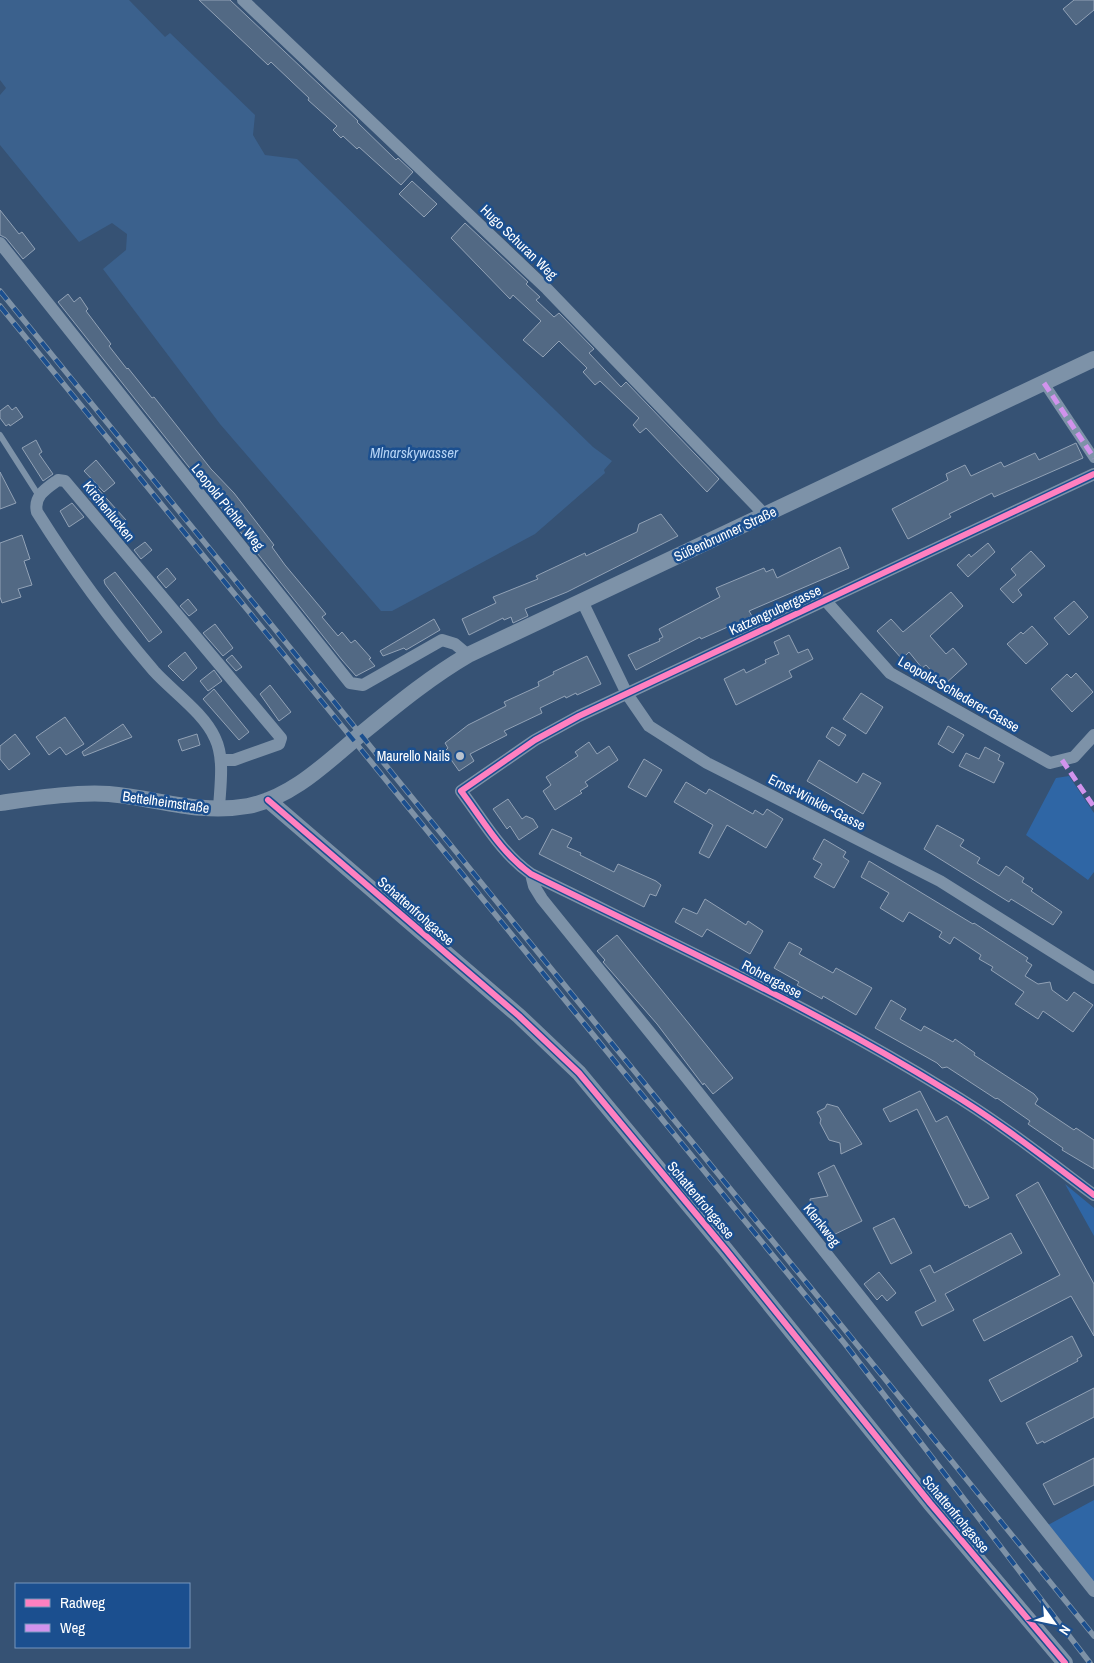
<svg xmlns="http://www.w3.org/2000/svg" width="1094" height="1663" viewBox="0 0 1094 1663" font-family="'Archivo Narrow',sans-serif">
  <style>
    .green { fill: #2f66a5 }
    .water { fill: #3b618d }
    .building { fill: #526984; stroke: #92a2b6 }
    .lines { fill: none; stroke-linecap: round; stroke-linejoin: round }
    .service { stroke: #7d92a8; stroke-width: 6 }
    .pedestrian { stroke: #7d92a8; stroke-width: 10 }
    .minor { stroke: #7d92a8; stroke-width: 12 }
    .tertiary { stroke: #7d92a8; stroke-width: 16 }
    .rail-casing { stroke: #7e92a7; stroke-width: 5.5 }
    .rail { stroke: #1b4f8f; stroke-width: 4; stroke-dasharray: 11; stroke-linecap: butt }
    .quiet { stroke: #d193ec; stroke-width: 5; stroke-dasharray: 10 5; stroke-linecap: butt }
    .cycleway-casing { stroke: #1b4f8f; stroke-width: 9 }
    .cycleway { stroke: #ff80c0; stroke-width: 6 }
    .poi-dot { fill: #b9c2ce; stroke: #1b4f8f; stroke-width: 2 }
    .labels { text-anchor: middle; stroke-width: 5; stroke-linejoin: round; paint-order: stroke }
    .street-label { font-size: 14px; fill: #fff; stroke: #1b4f8f }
    .poi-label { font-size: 14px; fill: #fff; stroke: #1b4f8f; text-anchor: end }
    .water-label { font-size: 15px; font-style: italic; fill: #b5d3f5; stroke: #1b4f8f }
  </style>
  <rect width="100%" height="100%" fill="#365274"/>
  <path class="green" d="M1069,776L1094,813V872L1088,880L1026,835L1056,778Z
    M1065,1184L1094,1208V1236Z
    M1094,1500V1585L1048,1525Z"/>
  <path class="water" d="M0,0H129L165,37L170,33L255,115L253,135L265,155L297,159L593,447L612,461L604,470L605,473L535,534L392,611H381L220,424L103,269L126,250L127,234L112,223L79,242L0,145V95L6,88L0,80Z"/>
  <path class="building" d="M199,0H230L358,121L357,122L396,160L398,158L413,172L401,185L359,147L357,149L343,136L341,138L333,130L337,126L308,100L309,98L271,62L268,65Z
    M1074,0H1094V10L1076,25L1063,9Z
    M412,181L437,204L424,217L399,194Z
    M0,210L19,234L22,232L35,249L23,259L6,238L0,235Z
    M465,223L528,282L526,284L540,297L536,300L554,317L559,313L594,349L589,353L621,387L626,382L719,479L707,492L646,428L640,433L633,425L639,418L600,381L595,385L583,372L587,368L559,341L543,357L523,340L541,321L513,295L510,299L451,238Z
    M68,294L74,302L80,297L88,309L86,311L111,344L109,346L127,369L128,368L152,398L154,397L211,469L234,493L274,545L272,547L285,565L326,614L322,617L338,636L342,632L351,643L355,640L371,658L369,659L375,666L356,676L342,660L58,302Z
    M8,405L12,410L16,407L23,417L10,426L9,424L6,426L0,418V411Z
    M36,440L42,452L39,454L53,474L43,481L22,448Z
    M1076,443L1083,458L994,497L992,493L949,514L951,517L908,539L892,509L948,480L946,474L965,465L971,476L1001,462L1004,467L1035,453L1039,460Z
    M96,460L115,483L104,492L84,471Z
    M0,472L16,503L0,509Z
    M98,489L126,520L123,523L128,529L121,535L89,497Z
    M72,503L84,517L69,527L60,511Z
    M661,514L678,536L567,592L525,609L528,616L513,623L511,617L504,620L503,618L469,635L462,619L496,603L493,597L538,579L536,576L585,553L586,556L624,538L637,532L639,524Z
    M22,535L30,559L24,561L32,585L18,589L21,597L2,603L0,597V543Z
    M145,542L152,550L141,559L134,550Z
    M988,543L995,552L968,577L957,565L969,554L971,557Z
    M840,547L849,568L749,611L752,616L701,639L700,637L636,670L628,655L660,641L659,639L663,637L659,629L720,597L716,588L764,568L766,572L773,569L777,578Z
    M1031,551L1045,566L1018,590L1022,595L1013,603L1000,589L1016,575L1011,569Z
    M167,568L176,579L166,588L157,577Z
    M115,572L162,632L149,642L105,584L104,580Z
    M951,592L963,606L930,636L946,654L953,648L967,664L944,685L926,665L922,668L909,652L902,659L877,631L891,619L903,632Z
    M188,599L197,610L189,616L180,606Z
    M1074,601L1088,617L1069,635L1054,618Z
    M434,619L440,630L406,650L404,648L383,656L380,651Z
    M215,624L233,648L223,656L203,633Z
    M1032,626L1048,644L1026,664L1007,644L1021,632L1023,634Z
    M789,635L798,653L808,649L813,659L789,671L792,677L736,705L724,679L744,669L746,673L766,663L765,660L779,654L774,642Z
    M185,652L197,668L183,681L168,666Z
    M232,655L242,667L236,671L226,660Z
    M587,656L601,684L577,695L576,693L566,698L565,696L540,708L542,713L504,731L507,735L470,754L474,761L459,771L445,751L448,748L445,743L468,725L506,706L504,702L539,686L538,682L554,674L553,672Z
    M214,670L222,681L208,691L200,681Z
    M1076,673L1093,692L1072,712L1051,689L1067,674L1071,678Z
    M270,685L291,712L279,721L260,694Z
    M214,689L249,732L239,740L203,699Z
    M861,693L883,707L866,734L843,719Z
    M65,717L84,744L66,755L60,747L49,755L36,737Z
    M123,724L132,737L84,756L82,752Z
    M948,726L964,735L953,753L938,744Z
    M832,727L846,735L839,746L826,737Z
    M15,734L30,754L9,770L0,759V746Z
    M197,734L200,745L182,751L178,740Z
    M589,742L597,754L609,746L618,760L585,782L588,786L580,791L582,793L555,810L543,791L551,785L546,777L578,756L575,752Z
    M985,747L1000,755L998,760L1004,763L994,783L959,766L966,753L979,759Z
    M644,759L662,770L646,797L628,787Z
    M819,760L857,783L863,773L881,783L863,814L807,781Z
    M686,782L706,794L709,789L753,814L755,810L763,815L767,809L783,819L766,848L727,825L709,858L699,853L713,825L674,802Z
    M508,799L522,819L526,816L533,819L538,827L519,840L510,826L507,829L493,809Z
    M937,825L964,840L960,846L980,858L977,863L999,876L1006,866L1024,878L1022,882L1033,889L1031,891L1062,912L1053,925L1011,899L1009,902L924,849Z
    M552,829L572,838L567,847L581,853L580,855L614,872L618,864L656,881L661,885L656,896L650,894L644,907L539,854Z
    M824,839L846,852L843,857L849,861L834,888L814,877L822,864L813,859Z
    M869,861L973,924L974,923L1028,958L1026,961L1032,965L1025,976L1038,984L1050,982L1052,990L1067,1001L1074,992L1093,1005L1073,1032L1043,1011L1038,1019L1015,1004L1024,992L991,970L993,967L979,959L981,955L954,937L950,944L939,937L942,932L909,912L903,922L880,908L889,893L861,877Z
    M705,899L746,925L748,921L763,931L750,954L707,929L702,937L675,922L683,908L697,914Z
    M617,935L733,1078L713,1094L704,1083L703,1085L657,1024L603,962L605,960L597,951Z
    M789,942L802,949L799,954L833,973L836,968L872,988L856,1015L823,996L822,999L797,985L799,982L774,968Z
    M891,1000L906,1009L900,1019L921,1031L924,1026L953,1042L955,1039L975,1053L974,1055L1034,1094L1038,1099L1035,1104L1074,1130L1076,1128L1094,1140V1169L1062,1150L1063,1148L1028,1124L1030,1121L997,1098L996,1099L947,1067L942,1068L937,1063L875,1028Z
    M920,1091L936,1122L947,1116L989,1198L969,1208L968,1205L965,1206L917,1109L890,1122L883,1109Z
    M827,1104L838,1107L862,1144L841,1154L840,1143L829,1140L820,1123L821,1119L817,1112L825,1108Z
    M834,1165L862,1221L827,1238L811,1208L810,1199L828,1196L818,1173Z
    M1038,1182L1094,1284V1336L1071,1296L984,1341L973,1320L1060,1275L1016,1195Z
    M894,1218L912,1253L891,1264L873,1228Z
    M1011,1233L1022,1253L945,1294L954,1310L922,1326L915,1312L936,1301L920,1270L930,1265L934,1273Z
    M879,1272L896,1293L887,1301L882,1295L877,1300L864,1284Z
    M1072,1336L1082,1356L1077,1359L1078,1361L1001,1402L989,1380Z
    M1094,1388V1417L1044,1443L1043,1441L1037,1444L1026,1423Z
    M1094,1458V1485L1054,1505L1043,1484Z"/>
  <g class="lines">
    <path class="service" d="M0,435L39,496"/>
    <path class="pedestrian" d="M1044,383L1094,458"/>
    <path class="minor" d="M243,0L547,289L765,515
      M0,243L350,683L363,685L442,640L455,644L468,655
      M1094,474L579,716L535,740L461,791C483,820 501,853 531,874C671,943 813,1008 946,1090C998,1121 1046,1159 1094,1195
      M825,600L890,673L1050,763L1074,757L1094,735
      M582,601L627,694L649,726L707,763L940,881L1094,978
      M219,809C220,786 225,759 215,738C204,713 172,691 154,671C111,621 72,568 37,512C33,496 47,488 58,480L65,481L281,738L279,744L234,760H221
      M531,874L534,886L542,899L686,1077L1094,1591"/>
    <path class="tertiary" d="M268,800L519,1016L579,1073L726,1250L930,1503L1065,1663
      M0,803C36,798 73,792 109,794C157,798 198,815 248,806C295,797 331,758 367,729C400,702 432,676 468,655L1094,359"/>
    <defs>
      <path id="rail" d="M0,291L1094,1636
        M0,306L845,1344L1090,1663"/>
    </defs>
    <use href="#rail" class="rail-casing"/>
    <use href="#rail" class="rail"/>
    <path class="quiet" d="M1044,383L1094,458
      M1062,760L1094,807"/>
    <defs>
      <path id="cycleway" d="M1094,474L579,716L535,740L461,791C483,820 501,853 531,874C671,943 813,1008 946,1090C998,1121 1046,1159 1094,1195
        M268,800L519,1016L579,1073L726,1250L930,1503L1065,1663"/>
    </defs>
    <use href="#cycleway" class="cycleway-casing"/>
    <use href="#cycleway" class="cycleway"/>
  </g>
  <circle class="poi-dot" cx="460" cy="756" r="5"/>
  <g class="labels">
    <g class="street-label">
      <text transform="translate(519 242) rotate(44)" y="5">Hugo Schuran Weg</text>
      <text transform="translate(228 507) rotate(51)" y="5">Leopold Pichler Weg</text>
      <text transform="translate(109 511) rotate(51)" y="5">Kirchenlucken</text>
      <text transform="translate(725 534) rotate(-25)" y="5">Süßenbrunner Straße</text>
      <text transform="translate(775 610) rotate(-25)" y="5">Katzengrubergasse</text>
      <text transform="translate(959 694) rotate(30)" y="5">Leopold-Schlederer-Gasse</text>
      <text transform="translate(166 802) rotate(8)" y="5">Bettelheimstraße</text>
      <text transform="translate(817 802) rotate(27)" y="5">Ernst-Winkler-Gasse</text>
      <text transform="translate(416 911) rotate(41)" y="5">Schattenfrohgasse</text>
      <text transform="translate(772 979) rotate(28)" y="5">Rohrergasse</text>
      <text transform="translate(701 1200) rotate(50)" y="5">Schattenfrohgasse</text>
      <text transform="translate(822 1225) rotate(52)" y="5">Klenkweg</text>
      <text transform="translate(956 1514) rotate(50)" y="5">Schattenfrohgasse</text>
    </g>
    <g class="poi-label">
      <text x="450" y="761">Maurello Nails</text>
    </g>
    <g class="water-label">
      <text x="414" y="458">Mlnarskywasser</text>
    </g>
  </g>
  <rect x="15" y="1583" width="175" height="65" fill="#1b4f8f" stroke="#7695bc"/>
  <rect x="25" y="1599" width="25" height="8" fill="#ff80c0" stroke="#7695bc"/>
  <text x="60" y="1608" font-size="15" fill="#ffffff">Radweg</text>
  <rect x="25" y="1624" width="25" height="8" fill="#d193ec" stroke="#7695bc"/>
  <text x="60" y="1633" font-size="15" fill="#ffffff">Weg</text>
  <g transform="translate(1054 1623) rotate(123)" stroke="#1b4f8f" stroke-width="4" paint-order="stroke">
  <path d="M0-4L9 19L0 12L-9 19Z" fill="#ffffff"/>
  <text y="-8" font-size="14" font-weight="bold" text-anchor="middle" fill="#ffffff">N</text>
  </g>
</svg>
